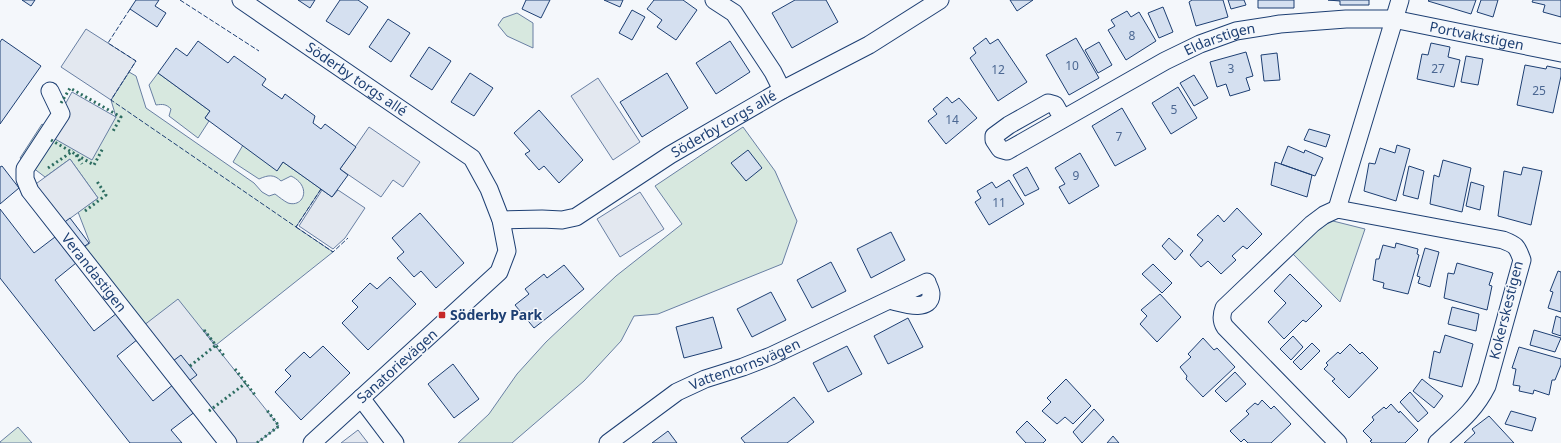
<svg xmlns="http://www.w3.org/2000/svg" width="1561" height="443" viewBox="0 0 1561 443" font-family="'Noto Sans',sans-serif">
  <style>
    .green { fill: #d7e8df; stroke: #687fa3 }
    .parking { fill: #e3e8f0; stroke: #687fa3 }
    .building { fill: #d5e0f0; stroke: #1d3f73 }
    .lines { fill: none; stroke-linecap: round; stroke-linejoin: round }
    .street-casing { stroke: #1d3f73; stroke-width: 19 }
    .street { stroke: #f4f7fb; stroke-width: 17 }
    .hedge { stroke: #2c6c60; stroke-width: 3; stroke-dasharray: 2 3; stroke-linecap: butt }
    .fence { stroke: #1d3f73; stroke-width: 1; stroke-dasharray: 5 2; stroke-linecap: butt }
    .poi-dot { fill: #c62828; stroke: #f4f7fb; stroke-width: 1.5 }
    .labels { text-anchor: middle; stroke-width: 3; stroke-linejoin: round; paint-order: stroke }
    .number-label { font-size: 12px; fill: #4b6792 }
    .street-label { font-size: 14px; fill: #1d3f73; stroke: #f4f7fb }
    .poi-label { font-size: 14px; font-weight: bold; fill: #1d3f73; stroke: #f4f7fb; text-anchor: start }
  </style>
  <rect width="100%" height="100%" fill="#f4f7fb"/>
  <path class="green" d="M517,13L533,23V48L507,36L498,25L503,18Z
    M129,72L136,76L146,108L254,183L262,192L269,196L275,194C279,197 284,201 288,203C304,208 312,186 291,176L281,181C274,174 268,175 259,179L233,162L243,145L277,170L283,162L321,189L296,227L333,252L216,345L204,330L139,329L78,252L90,243L78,212L98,198L70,159L45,177L20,158L42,124L50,130L116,117L111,100Z
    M158,73L210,111L205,118L209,121L198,138L169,116L171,109C166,104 163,104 156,105L149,85Z
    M743,127L775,171L797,221L782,264L658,314L634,316L621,341L584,381L512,443H458L489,414L517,374L546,342L616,276L682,224L655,186Z
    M1333,221L1365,229L1340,302L1291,252L1318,228Z
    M18,427L32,443H0V442Z"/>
  <path class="parking" d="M86,29L136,61L111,100L61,67Z
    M598,78L640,142L613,160L571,96Z
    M72,92L116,117L92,160L48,135Z
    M369,127L420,162L403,187L393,180L381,197L340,169Z
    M70,159L98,198L61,225L33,186Z
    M322,190L332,197L338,190L365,208L345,238L333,249L299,226Z
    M640,192L664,229L620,257L597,219Z
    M178,299L279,426L257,443H227L139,329Z
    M358,430L368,443H341Z"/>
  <path class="building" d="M22,0H35L31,6Z
    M136,0H159L155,6L166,13L157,27L130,9Z
    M298,0H315L310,8Z
    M340,0H358L368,7L349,35L326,21Z
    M526,0H550L541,18L522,9Z
    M604,0H623L620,7Z
    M654,0H683L697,10L676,40L657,27L662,20L647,9Z
    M795,0H826L838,22L792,48L772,13Z
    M1010,0H1033L1017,11Z
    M1192,0H1223L1228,17L1196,26L1189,2Z
    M1228,0H1244L1246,5L1231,9Z
    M1258,0H1294V8H1258Z
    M1328,0H1369V5H1340V1Z
    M1429,0H1476L1471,14L1428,1Z
    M1481,0H1498L1493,17L1477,12Z
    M1533,0H1561V17L1543,12L1545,5L1532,2Z
    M1163,7L1173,32L1159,38L1148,13Z
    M632,10L645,17L632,40L619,33Z
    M1127,11L1131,17L1139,12L1156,41L1126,60L1108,30L1115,26L1111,20Z
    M388,19L410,33L391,62L369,47Z
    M986,38L990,44L998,39L1027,82L998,101L970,58L976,53L973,48Z
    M1076,38L1099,78L1069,95L1046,55Z
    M2,39L41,66L0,124V42Z
    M198,41L228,63L234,56L266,79L262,85L282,99L285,94L315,116L313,123L321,129L325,124L356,147L340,169L348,175L332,197L283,162L277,171L205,118L210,111L158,73L176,48L187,56Z
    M730,41L750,72L716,94L696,63Z
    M1099,42L1112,65L1098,73L1085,50Z
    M1431,43L1450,47L1448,57L1460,60L1454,87L1417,79L1422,54L1428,55Z
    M429,47L451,61L432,90L410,76Z
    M1246,52L1253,76L1246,78L1250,90L1230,96L1226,84L1217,87L1210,62Z
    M1277,53L1280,80L1264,81L1261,55Z
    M1466,56L1483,59L1478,85L1461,82Z
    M1525,65L1546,69L1547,66L1561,69V76L1553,113L1517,105Z
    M470,73L493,88L474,116L451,102Z
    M667,73L688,108L642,137L620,102Z
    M1194,75L1208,98L1194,106L1180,83Z
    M1178,87L1197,118L1171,134L1152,103Z
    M947,97L952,103L959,98L977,118L946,144L928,121L937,114L933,109Z
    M1122,108L1146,149L1115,166L1092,126Z
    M539,110L583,160L559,183L544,166L539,170L525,154L530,151L514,133Z
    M1309,129L1330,135L1326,147L1304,140Z
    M1397,145L1410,149L1396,201L1364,191L1369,163L1375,164L1380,148L1395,153Z
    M1288,146L1304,153L1305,150L1323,158L1315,176L1281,164Z
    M748,150L762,168L746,181L731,163Z
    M1080,153L1099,186L1069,204L1059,187L1065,184L1055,168Z
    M1443,160L1471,168L1462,212L1430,204L1434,175L1439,177Z
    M1275,162L1312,175L1307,197L1271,185Z
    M2,166L19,188L0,204V167Z
    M1409,166L1424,171L1418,199L1403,195Z
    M1027,167L1039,189L1025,196L1013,175Z
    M1523,167L1542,171L1531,225L1498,216L1504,171L1521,175Z
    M1009,180L1024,204L989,225L975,202L981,198L977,191L992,182L996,188Z
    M1471,182L1484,186L1480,210L1466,206Z
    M1237,208L1262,234L1247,249L1243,246L1232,256L1236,260L1221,274L1208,261L1201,267L1190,255L1203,240L1197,235L1218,215L1224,222Z
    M0,209L34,253L55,237L76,263L55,280L94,331L117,313L138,339L117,356L153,401L174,384L196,411L171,430L182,443H130L0,278Z
    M420,213L464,263L436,288L421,271L414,277L397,258L404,252L392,238Z
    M70,218L89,243L75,253L57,228Z
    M891,232L905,260L871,278L857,249Z
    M1169,238L1183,251L1175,260L1162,246Z
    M1396,243L1418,249L1417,254L1419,255L1408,294L1383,288L1384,283L1373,280L1376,259H1379L1383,245L1395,248Z
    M1425,248L1439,252L1430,287L1418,283L1420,277L1417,276Z
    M831,262L846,291L812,308L797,280Z
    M1457,263L1493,273L1489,285L1492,286L1487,310L1444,298L1448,273L1454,274Z
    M1153,264L1172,283L1162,293L1142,274Z
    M564,265L584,289L534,328L515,305L529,294L525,289L544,274L547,278Z
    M1558,271L1561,272V312L1548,308L1553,292L1550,291Z
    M1290,274L1322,306L1306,322L1303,320L1284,339L1268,322L1286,303L1274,291Z
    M390,277L416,304L368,350L342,323L358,307L352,301L370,283L377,289Z
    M771,292L786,320L752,337L737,309Z
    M1160,294L1181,317L1157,342L1140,324L1147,316L1141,310Z
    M1452,307L1479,314L1476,331L1448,324Z
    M1556,316L1561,318V336L1552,333Z
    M713,317L722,348L684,358L676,327Z
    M908,318L923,347L888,364L874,336Z
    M1534,330L1561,338L1555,352L1530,345Z
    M1445,335L1473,344L1462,387L1429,378L1434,351L1440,353Z
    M1293,336L1303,347L1291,360L1280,349Z
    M1203,338L1214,350L1217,348L1235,367L1203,397L1186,379L1187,376L1180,367L1191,357L1188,354Z
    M1312,343L1320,351L1301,370L1293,362Z
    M1350,344L1360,354L1362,352L1378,368L1349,398L1332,381L1335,379L1324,369L1328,365L1326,363L1338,352L1340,354Z
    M323,346L350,373L301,420L275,392L291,376L285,370L304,352L310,358Z
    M847,346L862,374L828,392L813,363Z
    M1519,347L1561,359V365L1555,380H1552L1549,395L1534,390L1533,394L1519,391L1520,386L1513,385L1516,369L1512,368Z
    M181,355L197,375L185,384L169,364Z
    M453,364L479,399L454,418L428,384Z
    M1235,372L1246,384L1226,402L1215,391Z
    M1066,379L1091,406L1073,424L1065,417L1057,424L1042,411L1051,402L1047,398Z
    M1422,379L1443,396L1434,408L1413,391Z
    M1410,392L1428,413L1418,422L1400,402Z
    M794,397L814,422L787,443H745L741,438Z
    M1262,400L1271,409L1274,406L1291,424L1271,443H1248L1244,439L1241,442L1230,431L1249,414L1246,411L1255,403L1258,405Z
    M1391,404L1399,413L1400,411L1418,430L1405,443H1372L1370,441L1372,440L1363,431L1374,420L1372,417L1384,407L1386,409Z
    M1094,409L1104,420L1082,443L1073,432Z
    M1511,411L1536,418L1532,431L1505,424Z
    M1489,416L1514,443H1464L1475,433L1472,429Z
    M1027,421L1046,440L1043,443H1026L1016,432Z
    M668,431L677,443H652Z
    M1113,436L1119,443H1107Z"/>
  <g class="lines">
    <defs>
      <g id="street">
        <path id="s1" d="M241,0L472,158L489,189L501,220L507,251L499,272L312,443"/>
        <path d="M714,0L734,13L773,72L782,90"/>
        <path id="s2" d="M50,91L61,114L25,169V179L30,191L228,443"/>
        <path id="s3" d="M1063,119L1007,151L1000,149L994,140V136L1009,125L1048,103L1055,105L1063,119L1165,61L1200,44L1236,31L1280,24L1346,19H1393L1561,53"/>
        <path d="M1337,209L1400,0"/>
        <path id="s4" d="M501,220L542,219L562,220L576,217L670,155L782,90L869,45L940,0"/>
        <path d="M361,398L395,443"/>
        <path id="s5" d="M608,443L677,392L705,379L743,367L771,356L927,282C928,286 931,290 931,294C931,314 899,302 889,300"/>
        <path d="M1338,443L1225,327C1221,321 1221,316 1224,308L1312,224L1324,215L1337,209L1503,240C1516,245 1517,246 1522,260L1487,386C1474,412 1457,424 1437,443"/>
      </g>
    </defs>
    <use href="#street" class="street-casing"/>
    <use href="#street" class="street"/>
    <path class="hedge" d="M61,103L70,88L121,117L112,133
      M51,140L94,165L103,148
      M76,155L82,164
      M48,168L73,151
      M85,211L106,195L96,180
      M204,330L225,357
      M190,366L216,345
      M235,369L255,395
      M209,411L246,383
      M257,443L279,426L266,409"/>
    <path class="fence" d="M180,0L259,51
      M130,9L108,43L136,61L111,100L296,227L321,189
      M296,227L333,252L348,238"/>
  </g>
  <rect class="poi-dot" x="438" y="311" width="8" height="8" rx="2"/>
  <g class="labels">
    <g class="number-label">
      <text x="1132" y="40">8</text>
      <text x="1072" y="70">10</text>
      <text x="1231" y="73">3</text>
      <text x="1438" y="73">27</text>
      <text x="998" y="74">12</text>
      <text x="1539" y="95">25</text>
      <text x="1174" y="114">5</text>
      <text x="952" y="124">14</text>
      <text x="1119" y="141">7</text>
      <text x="1076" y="180">9</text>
      <text x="999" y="207">11</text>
    </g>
    <g class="street-label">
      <text dy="5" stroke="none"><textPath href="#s3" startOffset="611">Portvaktstigen</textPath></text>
      <text dy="5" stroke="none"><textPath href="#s3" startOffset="350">Eldarstigen</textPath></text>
      <text dy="5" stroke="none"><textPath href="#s1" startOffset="140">Söderby torgs allé</textPath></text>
      <text dy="5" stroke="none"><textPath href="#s4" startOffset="250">Söderby torgs allé</textPath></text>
      <text dy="5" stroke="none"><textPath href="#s2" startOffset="218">Verandastigen</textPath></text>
      <text transform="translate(1506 310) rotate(-76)" y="5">Kokerskestigen</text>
      <text dy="5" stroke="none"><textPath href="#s5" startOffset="159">Vattentornsvägen</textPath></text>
      <text transform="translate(397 366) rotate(-42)" y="5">Sanatorievägen</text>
    </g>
    <g class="poi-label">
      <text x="450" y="320">Söderby Park</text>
    </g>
  </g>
</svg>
